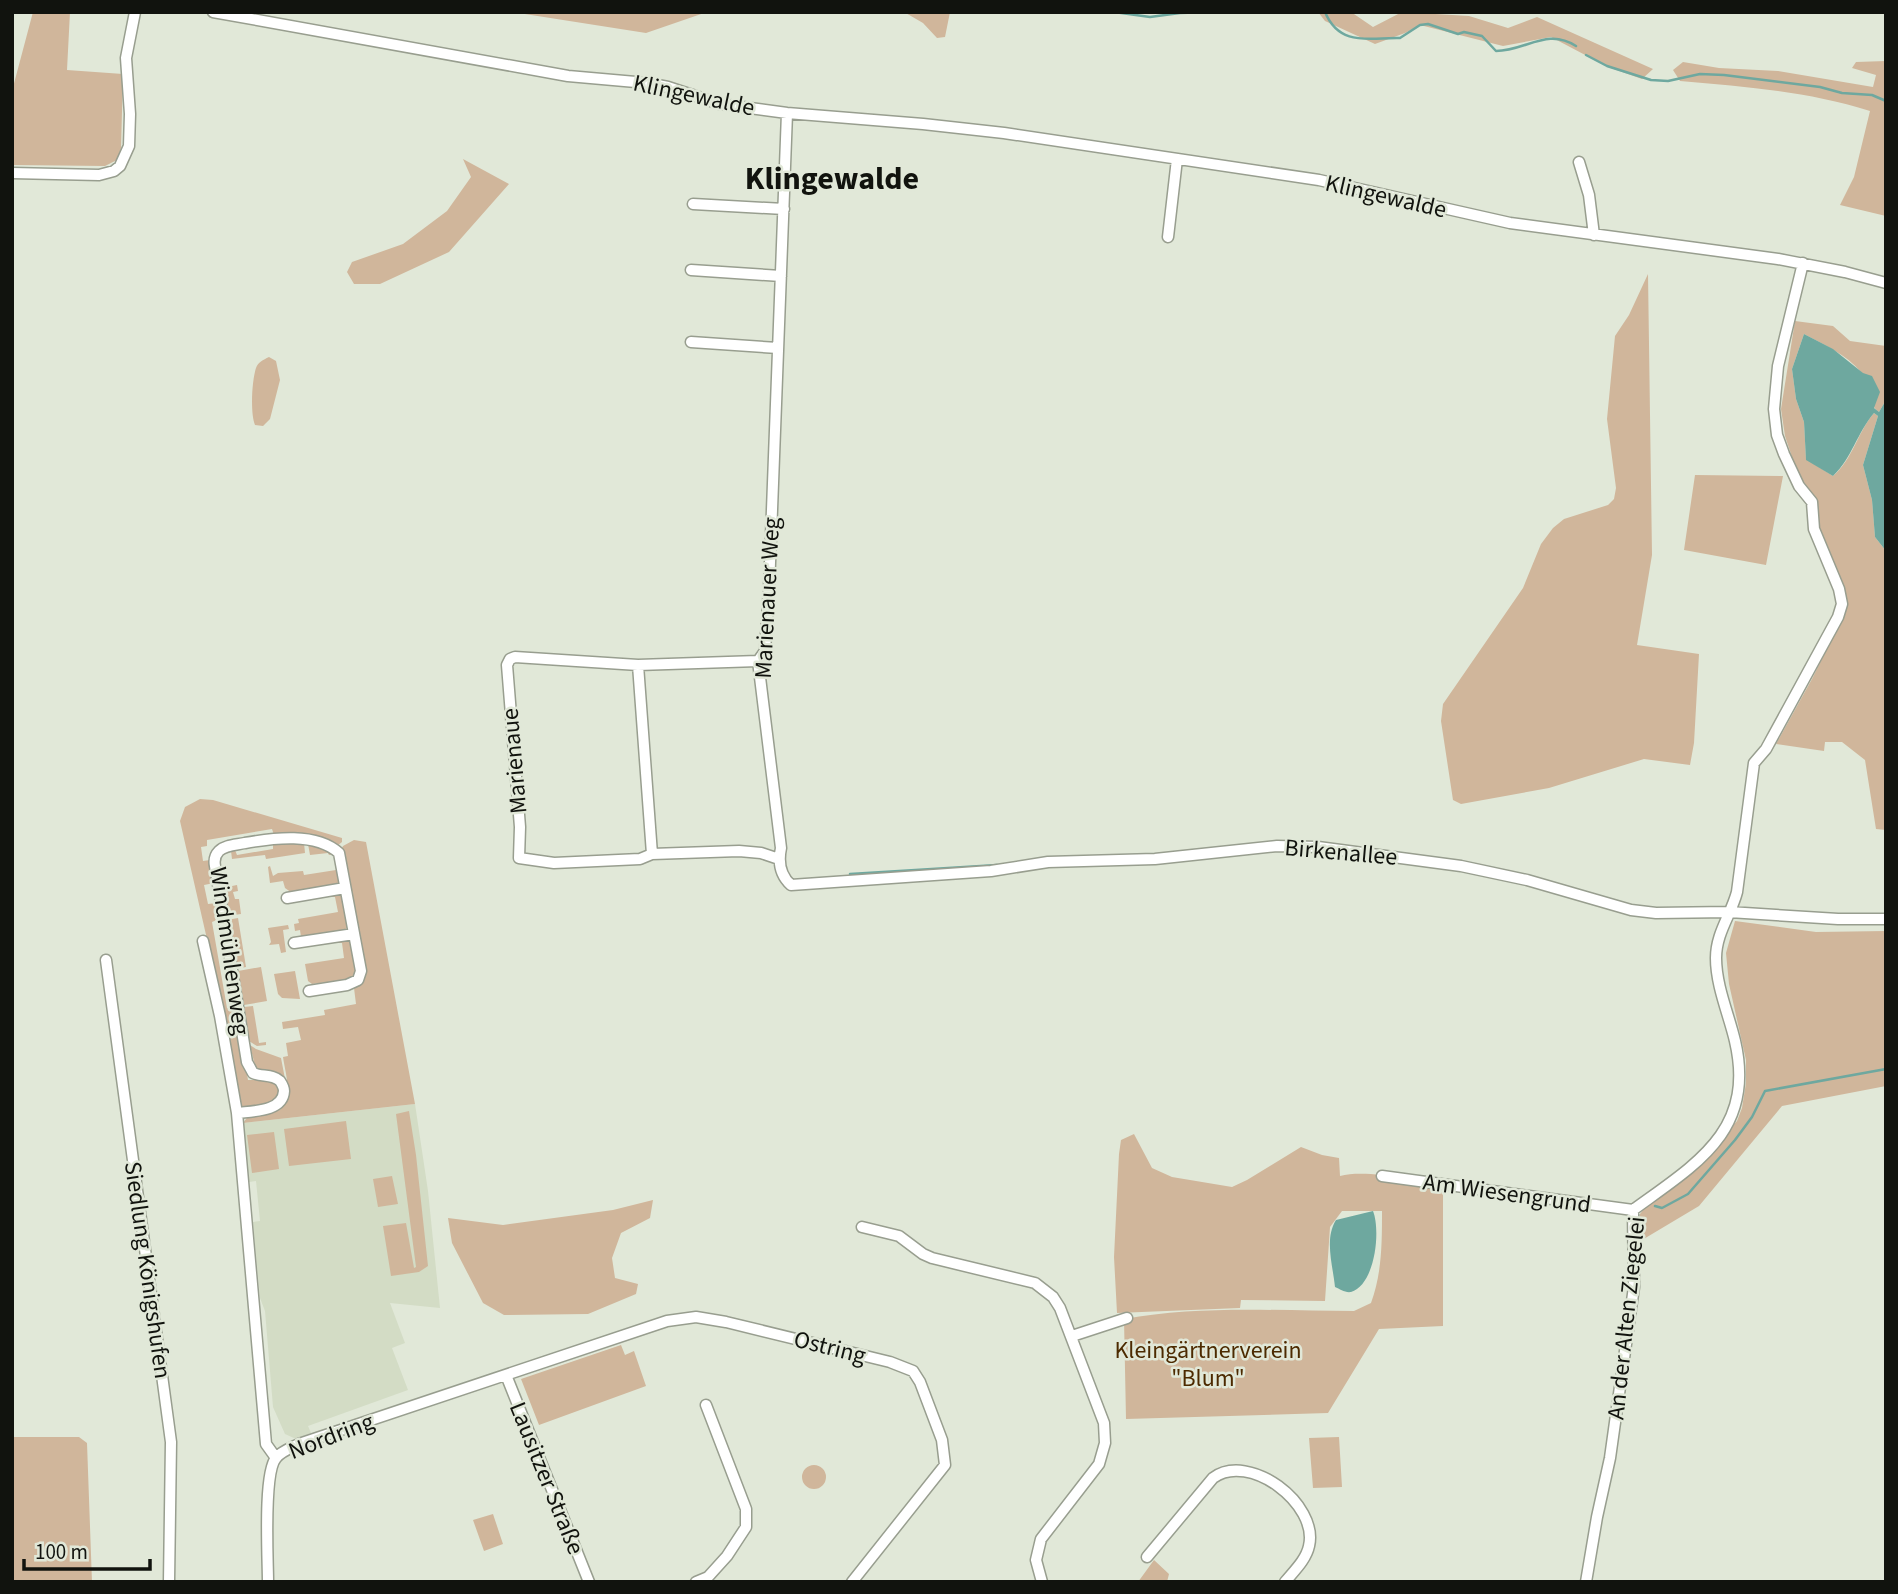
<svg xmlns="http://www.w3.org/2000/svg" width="1898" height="1594" viewBox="0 0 1898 1594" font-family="'Source Sans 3',sans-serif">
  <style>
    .built { fill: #d3dcc5 }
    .green { fill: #d0b69b }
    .water { fill: #6ea89f }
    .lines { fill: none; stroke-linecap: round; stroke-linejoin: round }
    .stream { stroke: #6ea89f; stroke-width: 2.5 }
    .minor-casing { stroke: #989e8f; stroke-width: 13 }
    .minor { stroke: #fff; stroke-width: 10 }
    .labels { text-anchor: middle; stroke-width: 5; stroke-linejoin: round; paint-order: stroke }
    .street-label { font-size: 24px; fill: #11130e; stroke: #e1e8d8 }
    .park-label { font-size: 24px; fill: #4c2a00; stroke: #e1e8d8 }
    .district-label { font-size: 32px; font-weight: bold; fill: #11130e; stroke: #e1e8d8 }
  </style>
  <rect width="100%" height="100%" fill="#e1e8d8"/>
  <path class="built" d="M415,1104L428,1191L440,1308L390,1303L405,1343L392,1348L408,1390L308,1426L311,1433L296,1439L285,1434L273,1407L265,1311L260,1298L253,1222L260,1221L256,1181L249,1182L243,1123Z"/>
  <path class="green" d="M33,12H70L67,70L123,74L121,148L117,160L105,166L12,165V91Z
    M512,12H707L646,33Z
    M904,12H950L945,37L937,38L923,23Z
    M1318,12H1351L1373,27L1402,12L1469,16L1508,28L1537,17L1653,69L1642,79L1608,67L1551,37L1503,46L1420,25L1405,33L1375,44L1325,21Z
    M1886,61V216L1840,205L1854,177L1870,111C1806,91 1746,87 1680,81L1673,70L1683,62L1719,68L1778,71L1873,87L1876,75L1852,68L1856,62Z
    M463,159L509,184L449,252L380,284H354L347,272L352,262L403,244L447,211L471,177Z
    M1648,274L1652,555L1637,645L1699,654L1694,743L1690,765L1644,759L1549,788L1461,804L1453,800L1441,721L1443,704L1523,588L1541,544L1553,528L1564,519L1608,505L1614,499L1616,488L1607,419L1615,336L1629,315Z
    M1795,321L1833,326L1850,341L1886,346V400L1879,412C1866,403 1871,383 1861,372C1846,354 1824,345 1804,334L1792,369L1796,399L1804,422L1806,459L1833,476C1853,459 1857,433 1874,413L1878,416L1863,465L1872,500L1875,537L1886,551V830L1876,829L1865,760L1842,742H1825L1824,751L1776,744L1812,679L1845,612V597L1819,531L1813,496L1797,472L1785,436L1781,409Z
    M269,357L276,361L280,380L270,419L263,426L255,425C250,413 252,380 256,368C258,362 263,360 269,357Z
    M1695,475L1783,476L1766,565L1684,550Z
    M200,799L213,800L342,838V842L337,846L293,833L274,835L272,829L207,840V846L201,847L203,861L210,860L214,883L204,885L208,904L216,903L219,919L212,922L227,1008L236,1007L248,1080H264L277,1084L280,1092L274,1103L244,1108L239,1106L217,983L180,821L185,807Z
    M354,840L366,842L415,1104L243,1123L249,1115L280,1110C293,1094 286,1077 283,1057L288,1056L286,1043L301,1040L298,1027L283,1029L282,1022L325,1015L324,1010L356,1004L354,988L358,985L341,850L343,846Z
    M281,841L304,843L305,853L266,859L265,855L232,859L231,851L235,850L237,855L273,849V844Z
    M308,844L326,848L335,853L340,881C328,893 308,891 292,893L285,888L283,881L270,883L268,867L270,866L273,876L278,873L303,871L304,875L336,870L334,854L329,855L328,853L310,855Z
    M237,885L238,891L233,892L235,899H239L241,914L227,916L222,888Z
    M335,893L343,896L347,928L341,932L301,937L300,930L295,931L294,924L299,923L298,919L338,912L335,897H330L329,895Z
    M238,918L246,967L236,969L227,920Z
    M1735,921L1816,932L1886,931V1086L1782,1106L1699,1206L1637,1243L1640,1214L1650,1201L1694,1170L1737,1121L1742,1108L1746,1083V1060L1729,984L1726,953Z
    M288,925L289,929L283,930L286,952L281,953L279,944L269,945L271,942L268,928Z
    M344,939L351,941L358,972L352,979L312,984L308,981L305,964L344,958L342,943H337L336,941L298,948L297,946Z
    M261,967L267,1001L244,1005L238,971Z
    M295,971L300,999L282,998L278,994L274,974Z
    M253,1006L259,1043L266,1042V1045L257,1046L249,1041L244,1007Z
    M250,1045L256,1049L281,1058L286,1084L256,1070Z
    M409,1111L416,1155L428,1266L419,1272L391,1276L383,1226L406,1223L414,1268L416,1267L396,1114Z
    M346,1121L351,1159L289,1166L284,1129Z
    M274,1132L279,1169L252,1173L247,1135Z
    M1134,1134L1152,1168L1172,1177L1232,1187L1247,1180L1301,1147L1322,1155L1339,1158L1340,1176C1368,1169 1414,1181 1443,1185V1326L1379,1329L1328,1413L1126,1419L1124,1319C1199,1305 1278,1311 1354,1311L1371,1303C1382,1273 1382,1243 1382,1211H1342L1330,1227L1325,1301L1241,1300L1240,1308L1117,1313L1114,1257L1119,1154L1121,1140Z
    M392,1176L398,1204L378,1207L373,1179Z
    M653,1200L650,1218L621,1233L612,1258L615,1278L638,1284L636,1294L588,1314L504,1315L483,1303L452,1243L448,1218L503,1225L613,1210Z
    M621,1345L625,1355L634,1351L646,1386L539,1425L521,1379Z
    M12,1437H79L87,1443L92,1582H12Z
    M1339,1437L1342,1487L1313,1488L1309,1438Z
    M802 1477a12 12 0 1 1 24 0a12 12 0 1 1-24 0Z
    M493,1514L503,1544L484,1551L473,1520Z
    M1154,1560L1169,1574L1167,1582H1138Z"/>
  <path class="water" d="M1804,334L1833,349L1863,373L1872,376L1880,392L1874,408L1879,412L1886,400V551L1875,537L1872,500L1863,465L1878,416L1874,413C1857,433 1852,458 1833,476L1806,460L1804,422L1796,399L1792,369Z
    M1373,1211C1381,1231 1375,1285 1351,1292C1345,1293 1340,1289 1335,1287C1333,1266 1324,1239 1336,1220Z"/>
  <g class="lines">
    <path class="stream" d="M1114,12L1150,17L1180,13L1211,12
      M1325,12C1340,48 1371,37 1400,38L1420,25L1428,24L1458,34L1464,32L1482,36L1496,51C1526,51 1547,27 1576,46
      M1586,55L1607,66L1651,80L1668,81L1700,74L1724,75L1820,87L1842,93L1872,95L1886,101
      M850,874L997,865
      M1655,1206L1662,1208L1688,1194L1735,1140L1752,1117L1765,1091L1886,1069"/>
    <defs>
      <path id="minor" d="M213,12L568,76L647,83L668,87L720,104L787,113L923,124L1004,133L1319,180L1510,223L1778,259L1845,272L1886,283
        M787,113L769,589L765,651L758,661L781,848C778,862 780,875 791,885L991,871L1048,862L1155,859L1277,846L1318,847L1461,866L1527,880L1631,910L1656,913L1729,912L1838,919H1886
        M1579,162L1589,195L1594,235
        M12,173L99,175L114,171L120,166L129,146L130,114L126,58L135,12
        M693,204L784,209
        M1168,237L1177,159
        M691,270L781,276
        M691,342L778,348
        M758,661L638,665L515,657L510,659L507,665L520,827L519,858L554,863L640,859L652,854L739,851L761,853L779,859
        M638,665L652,854
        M287,898L345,888
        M203,941L220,1016L237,1113L266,1444L276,1458
        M294,943L354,934
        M106,960L171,1442L169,1582
        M237,1113C252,1111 283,1112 284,1091C284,1087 282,1084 280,1081C273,1074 261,1077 253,1073L247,1062L215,866C214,861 215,855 219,851C225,845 236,845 245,843C273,838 316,832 339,853L361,971L358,980L347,985L309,991
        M1382,1176L1633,1210
        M862,1227L899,1236L923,1254L932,1258L1035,1283L1053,1297L1060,1308L1104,1423L1105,1443L1099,1464L1041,1539L1036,1560L1042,1582
        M1072,1336L1127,1318
        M506,1375L589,1582
        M1147,1557L1213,1478C1249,1451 1319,1504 1309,1546C1306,1560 1294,1571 1285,1582
        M268,1582C268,1559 263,1473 276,1458C281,1451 291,1448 299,1444L667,1321L696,1317L726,1322L890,1362L913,1371L920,1382L942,1440L945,1465L852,1582
        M696,1582L708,1577L727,1556L746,1527V1509L706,1405
        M1586,1582L1597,1517L1610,1458L1634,1287L1633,1210C1696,1164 1756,1131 1735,1041C1729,1015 1716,986 1716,958C1716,933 1731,915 1737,892L1754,763L1766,749L1838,617L1842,604L1839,589L1814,529L1812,502L1799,486L1784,454L1777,435L1774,409L1778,366L1803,263"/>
    </defs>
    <use href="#minor" class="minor-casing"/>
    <use href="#minor" class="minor"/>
  </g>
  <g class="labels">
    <g class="street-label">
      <text transform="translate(694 95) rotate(12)" y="8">Klingewalde</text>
      <text transform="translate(1386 196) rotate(13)" y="8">Klingewalde</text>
      <text transform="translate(767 598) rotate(-87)" y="8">Marienauer Weg</text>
      <text transform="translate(514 761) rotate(-95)" y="8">Marienaue</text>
      <text transform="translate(1341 852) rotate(5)" y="8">Birkenallee</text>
      <text transform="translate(230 951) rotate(82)" y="8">Windmühlenweg</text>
      <text transform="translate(1507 1193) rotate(8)" y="8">Am Wiesengrund</text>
      <text transform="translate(148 1270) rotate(82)" y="8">Siedlung Königshufen</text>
      <text transform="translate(1626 1318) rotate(-84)" y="8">An der Alten Ziegelei</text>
      <text transform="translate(830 1347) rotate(14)" y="8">Ostring</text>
      <text transform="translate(331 1436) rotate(-21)" y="8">Nordring</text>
      <text transform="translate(547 1478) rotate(68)" y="8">Lausitzer Straße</text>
    </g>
    <g class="park-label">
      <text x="1208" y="1358">Kleingärtnerverein<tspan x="1208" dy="28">"Blum"</tspan></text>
    </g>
    <g class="district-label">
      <text x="832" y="189">Klingewalde</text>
    </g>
  </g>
  <rect width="1898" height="1594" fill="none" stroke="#11130e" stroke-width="28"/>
  <path d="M24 1559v10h126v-10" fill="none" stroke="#11130e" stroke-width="3.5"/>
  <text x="35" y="1559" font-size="21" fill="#11130e" stroke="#e1e8d8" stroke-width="5" paint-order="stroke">100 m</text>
</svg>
